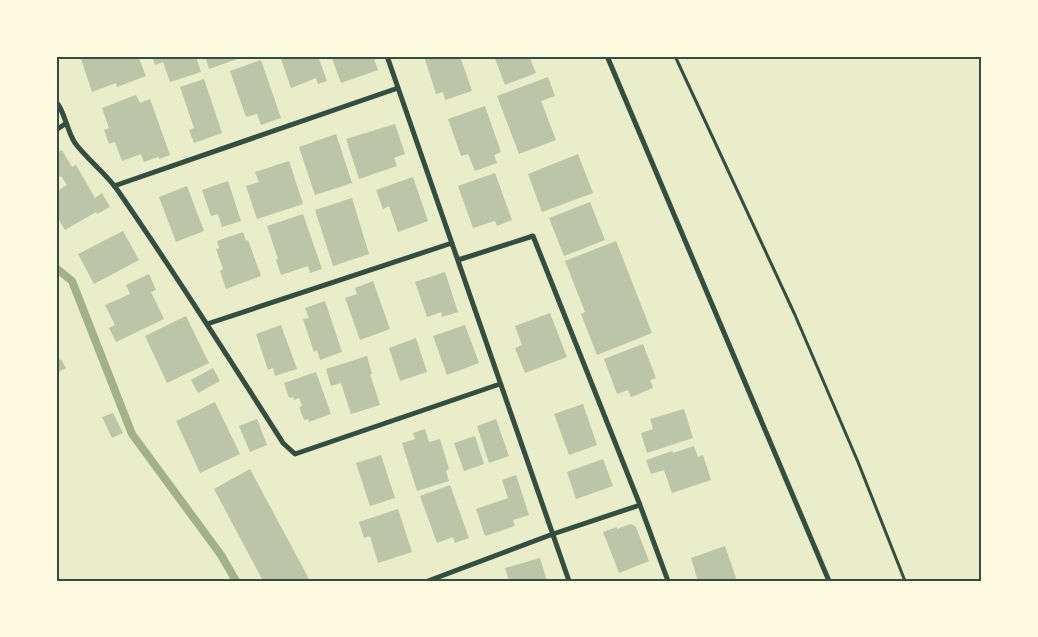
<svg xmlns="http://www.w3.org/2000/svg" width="1038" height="637" viewBox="0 0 1038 637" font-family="Jost,sans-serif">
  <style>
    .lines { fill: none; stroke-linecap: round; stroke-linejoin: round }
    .stream { stroke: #a3b18a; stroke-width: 8 }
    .building { fill: #bcc5a7 }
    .path { stroke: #344e41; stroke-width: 3 }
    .minor { stroke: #344e41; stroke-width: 5 }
    .neatline { fill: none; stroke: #344e41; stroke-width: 2 }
  </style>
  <rect width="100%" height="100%" fill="#e9edc9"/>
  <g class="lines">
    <path class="stream" d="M56,268L72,281L132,434L221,555L236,581"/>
  </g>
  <path class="building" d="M80,56H124L125,59L138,56L146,76L117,87L116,83L92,92Z
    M152,56H196L201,72L170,82L163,62L155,65Z
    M205,56H243V57L209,69Z
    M280,56H318L327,81L318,84L316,78L291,88Z
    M331,56H373L378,70L341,83Z
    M424,56H460L472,91L445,100L443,92L436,94Z
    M494,56H529L536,73L505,85Z
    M261,60L281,118L261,125L257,114L246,117L230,71Z
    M548,77L555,96L541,101L556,140L519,154L497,96Z
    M204,79L222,133L194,143L189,130L194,128L180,87Z
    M136,95L140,103L150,99L170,155L159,159L158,157L144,162L141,154L122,161L115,142L109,144L104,130L109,128L102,108Z
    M485,106L501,152L494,155L497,163L475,171L468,154L461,156L448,119Z
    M395,124L405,154L394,158L397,166L359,179L346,139Z
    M336,134L352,183L315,195L299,147Z
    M62,150L72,167L76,165L95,198L102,193L110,207L97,214L96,212L65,230L56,215V192L67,185L61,176L57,178L56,177V153Z
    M578,154L593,193L542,212L528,174Z
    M289,161L303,204L257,219L246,186L259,182L255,172Z
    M495,173L512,220L497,226L495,221L473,228L458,186Z
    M413,177L428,221L398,232L389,206L383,209L376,190Z
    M228,181L241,221L222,227L218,214L211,216L202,190Z
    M187,186L204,231L176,242L159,197Z
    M352,198L369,254L333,266L315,210Z
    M590,202L605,240L564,256L549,218Z
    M303,214L322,269L310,273L308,266L281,275L276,260L278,259L267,226Z
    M123,231L139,260L94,284L78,254Z
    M243,232L246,241L248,240L261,276L226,289L220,271L223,269L216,249L219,248L217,241Z
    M616,241L652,333L597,355L581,314L585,312L565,261Z
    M445,272L458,312L442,317L441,312L427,317L415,282Z
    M149,274L156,290L151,292L164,319L116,342L109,328L115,325L105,305L130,294L126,285Z
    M373,281L390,329L360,340L345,298L357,294L355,288Z
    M325,301L342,352L320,360L317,350L314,352L303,319L309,318L305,308Z
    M550,313L567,357L525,373L515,348L522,345L515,326Z
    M186,316L209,363L167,383L145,336Z
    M281,325L297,369L275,376L273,368L268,370L256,334Z
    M465,325L479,363L447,375L433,336Z
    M416,338L427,372L400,381L389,348Z
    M643,344L656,378L650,380L653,388L631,397L628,390L617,394L604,359Z
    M367,356L372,374H370L380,405L351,414L341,383L331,386L326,369Z
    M61,359L66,368L56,373V361Z
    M213,368L220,381L198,393L191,380Z
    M316,372L331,414L309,422L308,419L304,420L299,407L302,406L299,398L294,400L293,397L289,398L284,383Z
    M215,402L240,454L200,473L176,421Z
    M583,404L597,445L569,455L554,414Z
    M684,409L693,438L647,453L641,433L653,429L650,419Z
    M113,413L123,433L112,438L102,417Z
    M257,419L267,445L250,452L239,426Z
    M496,419L509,456L489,463L477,426Z
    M425,429L429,442L440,439L449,469L446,471L449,481L417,491L402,443L415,439L413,433Z
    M475,436L484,464L464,471L454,443Z
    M694,446L698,457L703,455L711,480L672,493L664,470L651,474L646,460L672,451L673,453Z
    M381,455L395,498L370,506L356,463Z
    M603,459L613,486L576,499L567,472Z
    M250,469L309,579L305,581H263L214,489Z
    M516,475L529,515L513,520L515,526L485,536L476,509L508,498L502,480Z
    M450,485L469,538L455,543L453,537L437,543L420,496Z
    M398,509L412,552L378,563L370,536L364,538L359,522Z
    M631,524L636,527L649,561L619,573L603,532L617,527V529Z
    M725,546L737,581H698L691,558Z
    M540,558L547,581H509L505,568Z"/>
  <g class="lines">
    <path class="path" d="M675,56L795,315L858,462L905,581"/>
    <path class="minor" d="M387,56L569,581
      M607,56L829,581
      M56,102C64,109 67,131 75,143C87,159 104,172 116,188C174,271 228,357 283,443L295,454L500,384
      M56,130L65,124
      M114,186L398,88
      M458,260L533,236L640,505L668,581
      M207,324L452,243
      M428,581L553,534L640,505"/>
  </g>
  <rect width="1038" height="637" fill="none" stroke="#fefae0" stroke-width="115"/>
  <rect x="58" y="58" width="922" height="522" class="neatline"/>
</svg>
